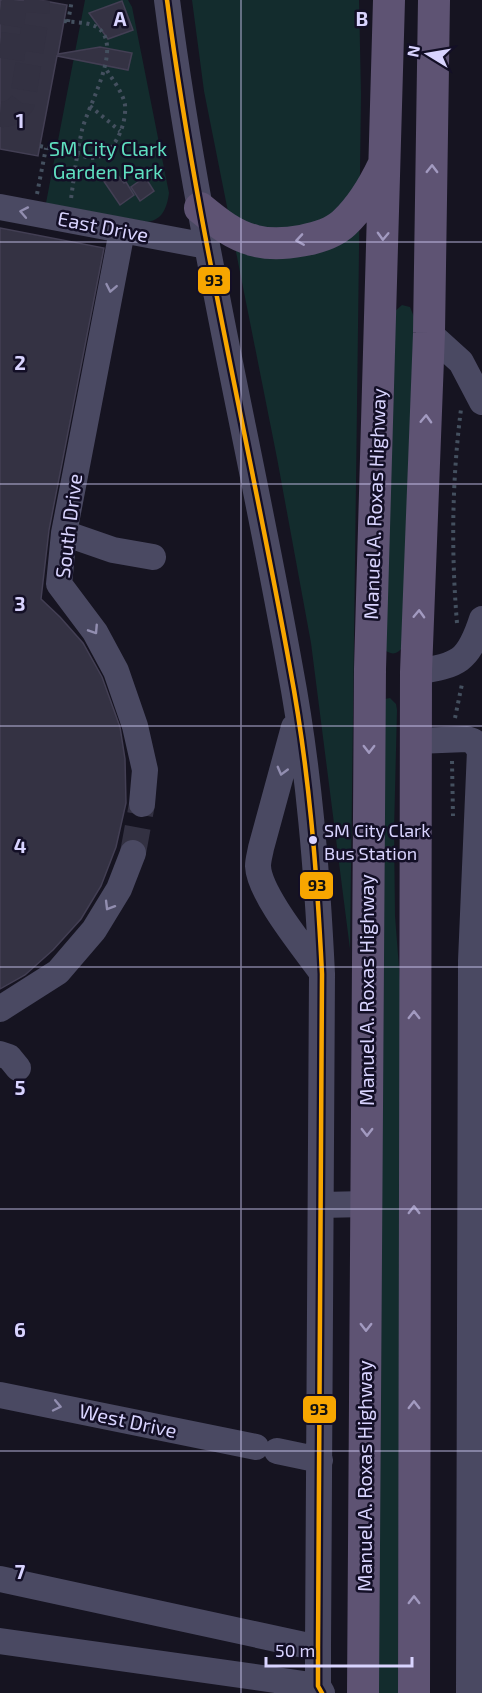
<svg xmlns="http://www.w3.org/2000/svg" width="482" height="1693" viewBox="0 0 482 1693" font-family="'Exo 2',sans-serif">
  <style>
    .green { fill: #132c2d }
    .building { fill: #343243; stroke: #433f54; stroke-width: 1.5 }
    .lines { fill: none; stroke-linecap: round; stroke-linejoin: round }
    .minor-tunnel { stroke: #333142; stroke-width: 26; stroke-dasharray: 26 13; stroke-linecap: butt }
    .path { stroke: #44505f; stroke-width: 4; stroke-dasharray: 3 4.5; stroke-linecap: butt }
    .minor { stroke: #4a4962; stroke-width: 26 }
    .major { stroke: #5e5373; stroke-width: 32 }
    .bus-1-casing { stroke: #130f26; stroke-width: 9 }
    .bus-1 { stroke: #f7a600; stroke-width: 4.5 }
    .oneway { stroke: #a29ac0 }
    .oneway2 { stroke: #928eb0 }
    .grid { fill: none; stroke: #d9d4ff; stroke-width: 1.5; stroke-opacity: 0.55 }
    .bus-dot { fill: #d9d4ff; stroke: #130f26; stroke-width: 2 }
    .labels { text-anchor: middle; stroke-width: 5; stroke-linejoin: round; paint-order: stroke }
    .bus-label { font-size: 18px; fill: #d9d4ff; stroke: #130f26; text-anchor: start }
    .park-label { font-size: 20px; fill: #5fe0c0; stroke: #130f26 }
    .street-label { font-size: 20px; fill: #d9d4ff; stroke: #130f26 }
    .grid-label { font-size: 20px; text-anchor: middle; font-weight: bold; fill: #d9d4ff; stroke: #130f26; stroke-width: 5; stroke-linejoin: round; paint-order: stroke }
    .line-badge { stroke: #130f26; stroke-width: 2 }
    .pale-badge-label { font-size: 16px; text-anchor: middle; font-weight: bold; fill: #111 }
  </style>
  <rect width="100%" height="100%" fill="#161421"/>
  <path class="green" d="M85,0H128L132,7L169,193C167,207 163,220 147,222L46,203Z
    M192,0H359L361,94L350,949L311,643L277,458L204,91Z
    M402,305L410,307L414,317L402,648C397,655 390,655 384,649L394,312Z
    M390,698L396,704L397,710L394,831L395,916L402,1006L398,1693H375L385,699Z"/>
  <path class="building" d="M0,0H39L67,5L58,54L100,47L132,53L128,70L57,56L38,156L0,149Z
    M122,1L133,30L108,39L89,13Z
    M115,172L124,183L126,182L134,195L120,205L103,180Z
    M145,177L154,191L140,201L131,187Z
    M0,228L104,248L49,530L41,599L60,617L83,643L102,677L120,727L125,759L126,803L116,847L101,886L81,919L53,950L25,975L0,989Z"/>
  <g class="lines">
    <path class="minor-tunnel" d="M0,11L36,17
      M0,45L30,49
      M0,114C10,115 16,111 22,103L36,17L37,0
      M133,853L142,804"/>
    <path class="path" d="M64,21C77,23 95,21 103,33C118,56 88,106 82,130C77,153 74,176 71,199
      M68,22L72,0
      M90,106L120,131
      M40,146L91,158C113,158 127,125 125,105C123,92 111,78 105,67
      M37,194L46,148
      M457,623C451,551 452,480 461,409
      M455,718L462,684
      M452,761L453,816"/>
    <path class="minor" d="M167,0C196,225 250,445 290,668C309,769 317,872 322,974L318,1648V1686L322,1693
      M0,207L207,246
      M122,231L64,533L59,584L95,632L116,671L135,726L145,770L142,804
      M429,333L461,362L482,402
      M64,533L113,550L153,557
      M416,672C459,665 468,662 482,619
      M294,727L261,848C260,854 258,860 258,866C259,894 305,949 322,973
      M416,741L467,739L473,741L480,750L471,961L469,1693
      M0,1009L58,972L94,930L119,889L133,853
      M0,1054L9,1057L18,1068
      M321,1205L366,1204
      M0,1395L256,1447
      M277,1451L320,1460
      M0,1579L318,1648
      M0,1641L318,1686"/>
    <path class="major" d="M200,208C217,222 234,236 256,241C280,247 326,240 344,223C361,207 373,187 383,166
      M363,1693L370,669L389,0
      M414,1693L416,672L429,333L434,0"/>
    <defs>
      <path id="bus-1" d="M167,0C196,225 250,445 290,668C309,769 317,872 322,974L318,1648V1686L322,1693"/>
    </defs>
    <use href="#bus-1" class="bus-1-casing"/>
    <use href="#bus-1" class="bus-1"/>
  </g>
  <defs><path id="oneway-chevron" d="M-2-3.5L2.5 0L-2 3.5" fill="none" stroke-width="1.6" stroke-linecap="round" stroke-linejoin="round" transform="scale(1.5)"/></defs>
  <g class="oneway">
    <use href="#oneway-chevron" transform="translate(432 169) rotate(-89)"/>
    <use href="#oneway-chevron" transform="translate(383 236) rotate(92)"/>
    <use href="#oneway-chevron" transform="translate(300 240) rotate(171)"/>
    <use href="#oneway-chevron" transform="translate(426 419) rotate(-88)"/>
    <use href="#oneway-chevron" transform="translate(419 614) rotate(-88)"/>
    <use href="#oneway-chevron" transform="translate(369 749) rotate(90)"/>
    <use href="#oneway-chevron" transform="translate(414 1015) rotate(-90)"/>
    <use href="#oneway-chevron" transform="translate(367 1132) rotate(90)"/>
    <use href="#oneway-chevron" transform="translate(414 1210) rotate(-90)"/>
    <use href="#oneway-chevron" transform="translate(366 1327) rotate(90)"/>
    <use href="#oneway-chevron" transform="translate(414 1405) rotate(-90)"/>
    <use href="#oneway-chevron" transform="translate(414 1600) rotate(-90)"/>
  </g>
  <g class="oneway2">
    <use href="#oneway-chevron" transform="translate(24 212) rotate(-169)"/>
    <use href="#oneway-chevron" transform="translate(111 288) rotate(101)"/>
    <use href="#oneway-chevron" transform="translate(94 630) rotate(57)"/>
    <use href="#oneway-chevron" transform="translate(282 771) rotate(105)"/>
    <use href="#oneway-chevron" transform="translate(109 906) rotate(121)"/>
    <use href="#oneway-chevron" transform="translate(57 1406) rotate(12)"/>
  </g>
  <path class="grid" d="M241,0V1693M0,242H482M0,484H482M0,726H482M0,967H482M0,1209H482M0,1451H482"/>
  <circle class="bus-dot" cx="313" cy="840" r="5"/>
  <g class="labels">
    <g class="bus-label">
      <text x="324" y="837">SM City Clark<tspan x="324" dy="23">Bus Station</tspan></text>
    </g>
    <g class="park-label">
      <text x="108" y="156">SM City Clark<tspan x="108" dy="23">Garden Park</tspan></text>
    </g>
    <g class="street-label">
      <text transform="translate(103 227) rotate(11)" y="7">East Drive</text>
      <text transform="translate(375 504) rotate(-88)" y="7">Manuel A. Roxas Highway</text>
      <text transform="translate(69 526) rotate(-83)" y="7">South Drive</text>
      <text transform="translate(367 990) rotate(-90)" y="7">Manuel A. Roxas Highway</text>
      <text transform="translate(128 1421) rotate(12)" y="7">West Drive</text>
      <text transform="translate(365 1476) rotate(-90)" y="7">Manuel A. Roxas Highway</text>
    </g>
  </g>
  <g class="grid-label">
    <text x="120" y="26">A</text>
    <text x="362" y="26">B</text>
    <text x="20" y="128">1</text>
    <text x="20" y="370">2</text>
    <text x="20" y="611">3</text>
    <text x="20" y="853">4</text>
    <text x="20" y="1095">5</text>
    <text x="20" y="1337">6</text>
    <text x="20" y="1579">7</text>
  </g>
  <g class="line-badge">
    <rect x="197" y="266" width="34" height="29" rx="6" fill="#f7a600"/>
    <rect x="299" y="871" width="35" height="29" rx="6" fill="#f7a600"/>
    <rect x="302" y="1395" width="35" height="29" rx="6" fill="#f7a600"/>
  </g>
  <g class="pale-badge-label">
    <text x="214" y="286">93</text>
    <text x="317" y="891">93</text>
    <text x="319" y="1415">93</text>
  </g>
  <g transform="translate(428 54) rotate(281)" stroke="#130f26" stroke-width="4.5" paint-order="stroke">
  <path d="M0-4.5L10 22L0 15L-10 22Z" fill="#d9d4ff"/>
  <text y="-9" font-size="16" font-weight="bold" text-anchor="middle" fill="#d9d4ff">N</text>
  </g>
  <path d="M266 1657v9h146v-9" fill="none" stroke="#d9d4ff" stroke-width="3"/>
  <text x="275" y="1657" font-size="18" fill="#d9d4ff" stroke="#130f26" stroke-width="4.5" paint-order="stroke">50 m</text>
</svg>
